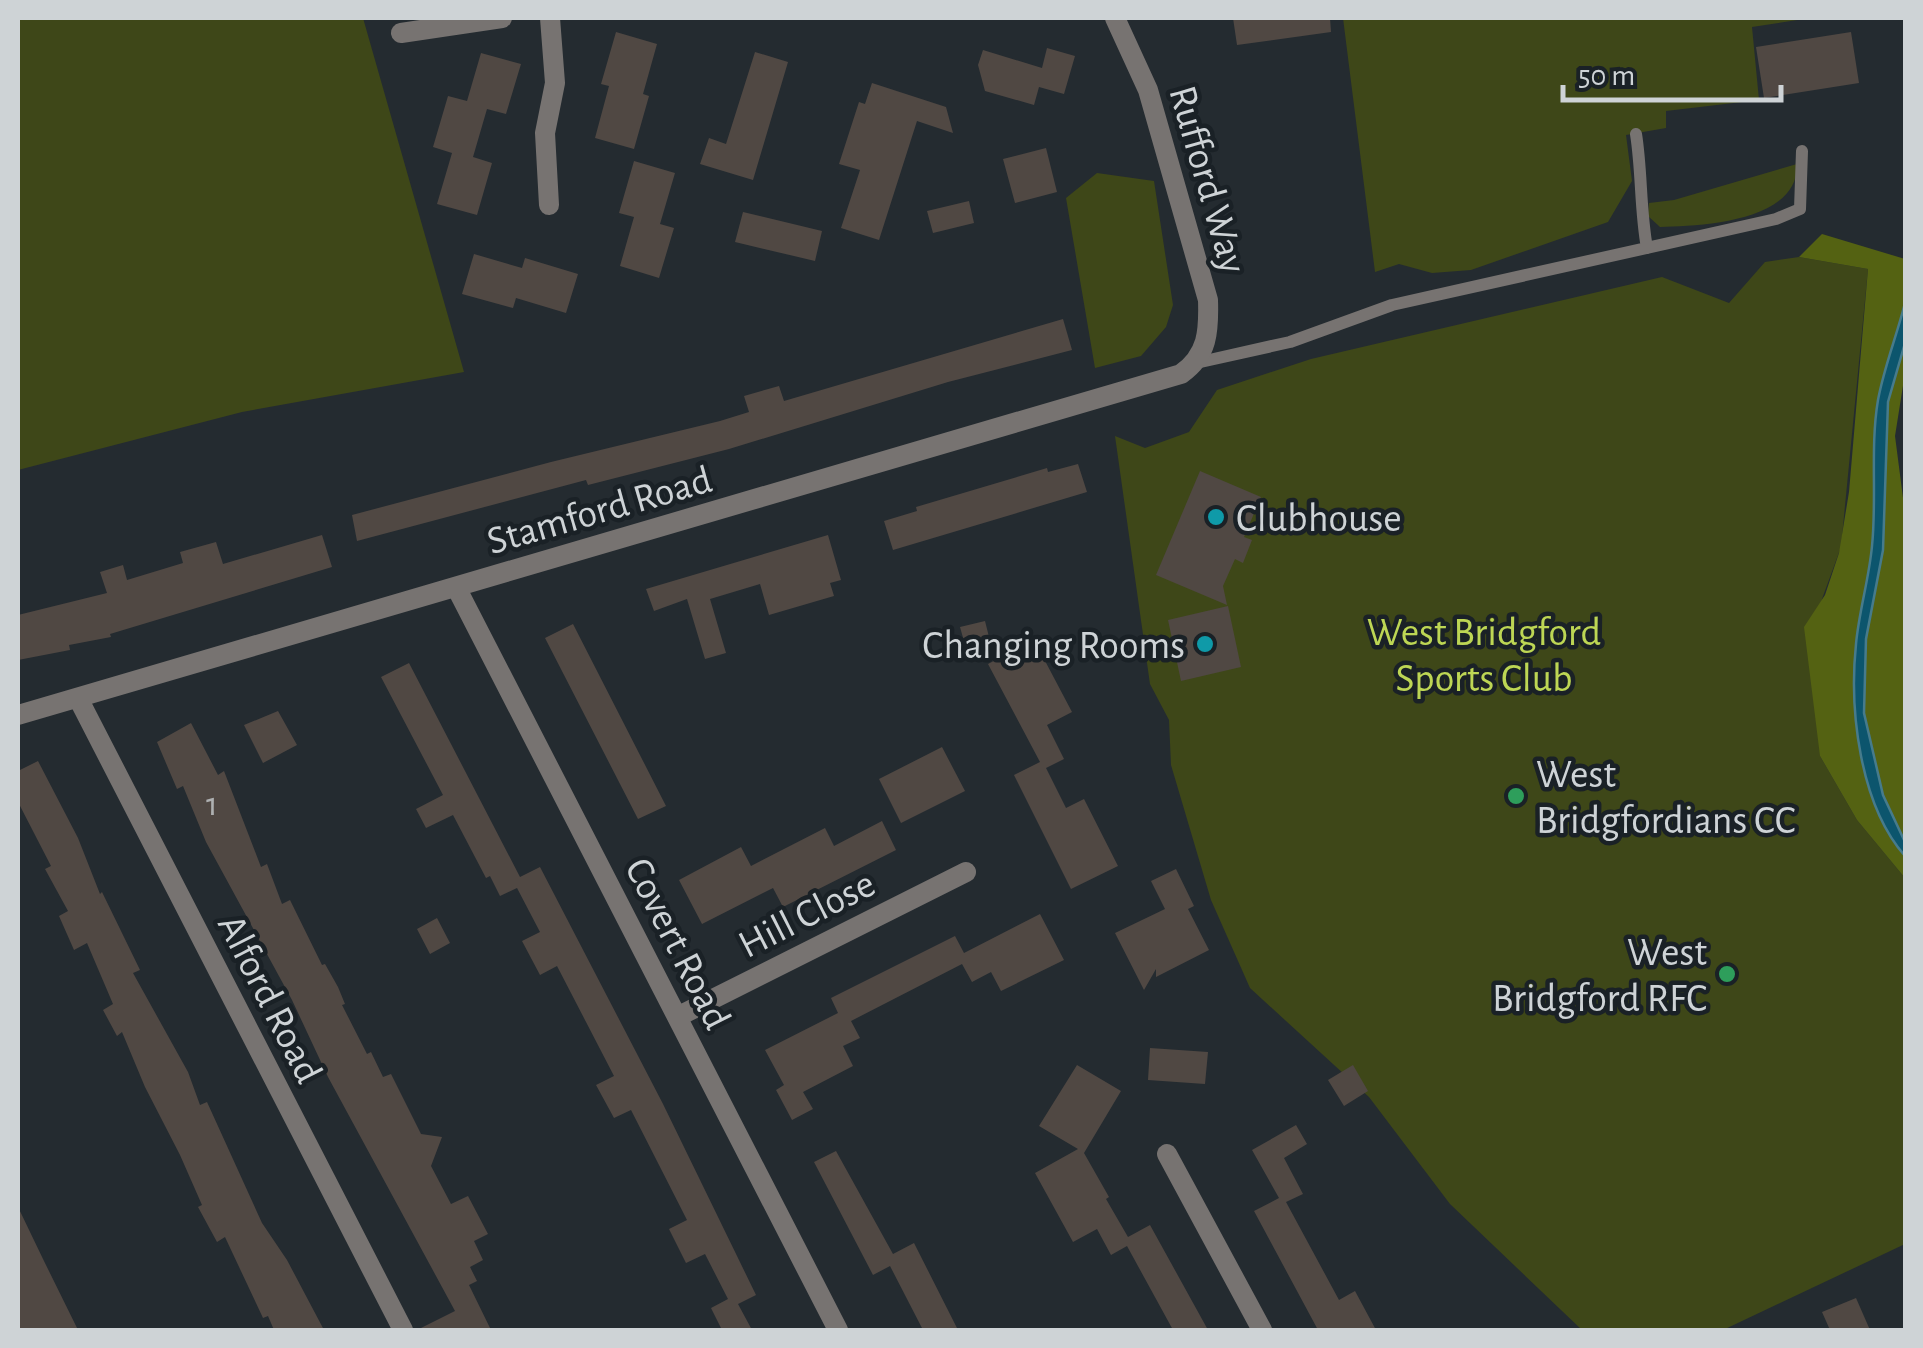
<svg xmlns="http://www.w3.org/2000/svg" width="1923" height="1348" viewBox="0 0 1923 1348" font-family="'Alegreya Sans',sans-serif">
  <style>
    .green { fill: #3e4718 }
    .forest { fill: #546212 }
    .water { fill: #0c556d; stroke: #467b8c; stroke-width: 2.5 }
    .building { fill: #504843 }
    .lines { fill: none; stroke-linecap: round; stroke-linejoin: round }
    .service { stroke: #777371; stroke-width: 12 }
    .minor { stroke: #777371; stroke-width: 20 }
    .culture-dot { fill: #0f9aa8; stroke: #1a2126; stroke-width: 4 }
    .leisure-dot { fill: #2e9e5b; stroke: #1a2126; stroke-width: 4 }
    .labels { text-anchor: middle; stroke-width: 9; stroke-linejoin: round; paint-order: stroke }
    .number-label { font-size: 35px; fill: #aeb0b1 }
    .street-label { font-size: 40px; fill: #ced3d6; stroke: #1a2126 }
    .poi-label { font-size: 40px; fill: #ced3d6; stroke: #1a2126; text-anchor: start }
    .park-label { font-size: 40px; fill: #bdd654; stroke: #1a2126 }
  </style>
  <rect width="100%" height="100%" fill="#242b30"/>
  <path class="green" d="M18,18H363L464,372L242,412L18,470Z
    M1343,18H1810L1752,27L1759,100L1666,111V128L1626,135L1632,181L1608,222L1471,270L1432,273L1399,264L1375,272Z
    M1797,164C1799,222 1701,226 1660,227L1648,216L1649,203L1674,200Z
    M1097,173L1154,181L1173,305L1166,327L1141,356L1095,368L1066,198Z
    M1799,257L1868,269L1841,547L1822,599L1820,756L1857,820L1905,878V1244L1723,1330H1582L1450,1204L1369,1097L1250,988L1211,900L1171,765L1169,720L1150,684L1115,436L1145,448L1189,432L1217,390L1311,359L1662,277L1729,303L1765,262Z"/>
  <path class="forest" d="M1822,234L1905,259V373L1895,436L1906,521L1905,878L1857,820L1820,756L1804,627L1825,595L1839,553L1849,492L1868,269L1799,257Z"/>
  <path class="water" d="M1905,303V343L1888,402L1883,550L1866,639L1864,713L1883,795L1905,842V856C1860,805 1849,711 1856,644C1859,611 1869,579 1872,546C1877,498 1870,447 1878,400C1884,367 1897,335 1905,303Z"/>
  <path class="building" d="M1233,18H1330L1331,32L1237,45Z
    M616,32L657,44L643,94L649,96L634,149L595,138L609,86L601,84Z
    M1851,32L1859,83L1764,98L1756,47Z
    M1047,48L1075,56L1064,94L1039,87L1034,105L985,91L978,65L983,50L1042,68Z
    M755,52L788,62L753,180L700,164L709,138L726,144Z
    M481,53L521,64L506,114L487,109L473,157L492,163L477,215L437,204L452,153L433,147L448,96L467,101Z
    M872,83L946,107L953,133L917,121L879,240L841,228L860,170L839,164L859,102L865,104Z
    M1046,148L1057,192L1015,203L1003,159Z
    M634,161L675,173L660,224L674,228L659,278L620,266L634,217L619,213Z
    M969,201L974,223L933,233L927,211Z
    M743,212L822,231L815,261L735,242Z
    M474,254L522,268L525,258L578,274L566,313L516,298L513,308L462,294Z
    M1063,319L1072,350L948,382L729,449L588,485L586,480L357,541L352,515L551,462L720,421L749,412L744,396L779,386L784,401Z
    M1078,464L1087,492L893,550L884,521L917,511L916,507L1047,468L1048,472Z
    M1200,471L1261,497L1244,537L1252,540L1243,563L1235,559L1223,586L1227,605L1156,575Z
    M322,535L332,567L110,634L111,637L69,645L70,650L18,660V615L107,593L100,572L123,565L127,580L183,563L180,552L216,542L223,564Z
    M828,535L841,580L830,583L834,596L769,615L760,584L710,599L726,653L705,659L687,599L654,611L646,589Z
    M1228,606L1241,667L1181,681L1168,620Z
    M985,621L991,645L967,652L960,627Z
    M573,624L666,806L638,819L545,638Z
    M1034,640L1072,712L1047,725L1064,759L1046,768L1066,808L1084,799L1118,866L1071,889L1014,775L1040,762L988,664Z
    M409,663L520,877L540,867L663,1104L756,1295L738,1304L752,1330H722L711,1308L728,1299L705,1254L686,1263L669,1229L687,1220L631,1110L614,1118L596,1085L614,1076L557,966L540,975L522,941L540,932L517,888L500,896L490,876L486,878L453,815L426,828L416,809L443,795L381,677Z
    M278,711L297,745L263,763L244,725Z
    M191,723L218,775L224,771L261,867L267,864L282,904L290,900L322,965L325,964L338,987L345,1004L342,1005L367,1054L371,1052L383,1077L391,1074L421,1134L442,1137L431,1166L451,1204L468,1196L488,1234L474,1241L483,1260L470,1267L477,1281L469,1285L491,1330H417L455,1311L328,1077L292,1000L206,842L183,786L177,789L157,742Z
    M942,747L965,791L901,823L879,779Z
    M38,761L78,838L100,894L102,892L140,970L133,973L188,1072L200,1105L207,1102L262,1223L287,1260L324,1330H274L268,1316L263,1318L225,1237L217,1242L198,1207L202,1205L180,1155L145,1087L122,1032L117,1036L103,1010L113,1004L87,943L74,950L59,916L68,911L45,869L51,866L18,802V771Z
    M882,821L896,850L783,907L773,888L702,924L679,880L741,847L751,866L825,828L834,846Z
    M1176,869L1194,906L1188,909L1209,950L1156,977V969L1144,990L1115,933L1165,909L1151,881Z
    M1040,914L1064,960L1001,991L991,972L972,982L962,964L851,1021L860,1038L843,1046L853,1066L803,1092L813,1109L792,1120L776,1090L784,1085L765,1050L838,1013L831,998L955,936L964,953Z
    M437,918L450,943L430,954L417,929Z
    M1150,1048L1208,1052L1205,1084L1148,1080Z
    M1077,1065L1121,1091L1084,1153L1109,1197L1106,1199L1128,1237L1150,1225L1208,1330H1173L1127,1246L1111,1255L1097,1229L1073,1242L1035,1173L1078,1149L1039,1126Z
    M1353,1065L1368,1091L1344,1106L1328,1080Z
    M1296,1125L1307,1144L1284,1158L1303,1194L1286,1202L1339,1300L1355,1291L1376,1330H1318L1254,1211L1279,1198L1252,1150Z
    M836,1151L893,1254L914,1243L958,1330H923L890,1266L873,1275L814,1162Z
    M18,1207L43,1259L78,1330H18Z
    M1856,1298L1870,1330H1830L1822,1312Z"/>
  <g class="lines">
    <path class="service" d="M1636,134C1642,172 1640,210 1647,248
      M1196,363L1290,342L1392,305L1776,219L1800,209L1802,151"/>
    <path class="minor" d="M401,33L502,18
      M549,205L545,133L555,83L550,18
      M456,587L838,1330
      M78,698L403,1330
      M18,715L1181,374C1208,355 1209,331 1208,300L1148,90L1115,18
      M677,1017L966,872
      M1167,1154L1262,1330"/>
  </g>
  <g class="culture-dot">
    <circle cx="1216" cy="517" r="10"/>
    <circle cx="1205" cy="644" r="10"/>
  </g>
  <g class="leisure-dot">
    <circle cx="1516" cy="796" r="10"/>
    <circle cx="1727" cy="974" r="10"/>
  </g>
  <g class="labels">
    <g class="number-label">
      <text x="212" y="815">1</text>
    </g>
    <g class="street-label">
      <text transform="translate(1209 179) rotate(74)" y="14">Rufford Way</text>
      <text transform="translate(599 509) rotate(-16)" y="14">Stamford Road</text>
      <text transform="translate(806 913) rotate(-27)" y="14">Hill Close</text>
      <text transform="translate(679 943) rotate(63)" y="14">Covert Road</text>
      <text transform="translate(271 998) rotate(63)" y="14">Alford Road</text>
    </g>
    <g class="poi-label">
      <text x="1236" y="531">Clubhouse</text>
      <text x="1185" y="658" text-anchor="end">Changing Rooms</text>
      <text x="1536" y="787">West<tspan x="1536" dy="46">Bridgfordians CC</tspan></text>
      <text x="1707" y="965" text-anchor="end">West<tspan x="1707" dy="46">Bridgford RFC</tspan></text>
    </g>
    <g class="park-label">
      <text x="1484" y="645">West Bridgford<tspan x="1484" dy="46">Sports Club</tspan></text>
    </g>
  </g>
  <rect width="1923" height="1348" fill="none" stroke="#ced3d6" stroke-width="40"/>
  <path d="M1563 85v15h218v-15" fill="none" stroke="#ced3d6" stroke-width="5"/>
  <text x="1578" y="85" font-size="30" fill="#ced3d6" stroke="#1a2126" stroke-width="8" paint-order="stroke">50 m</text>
</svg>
